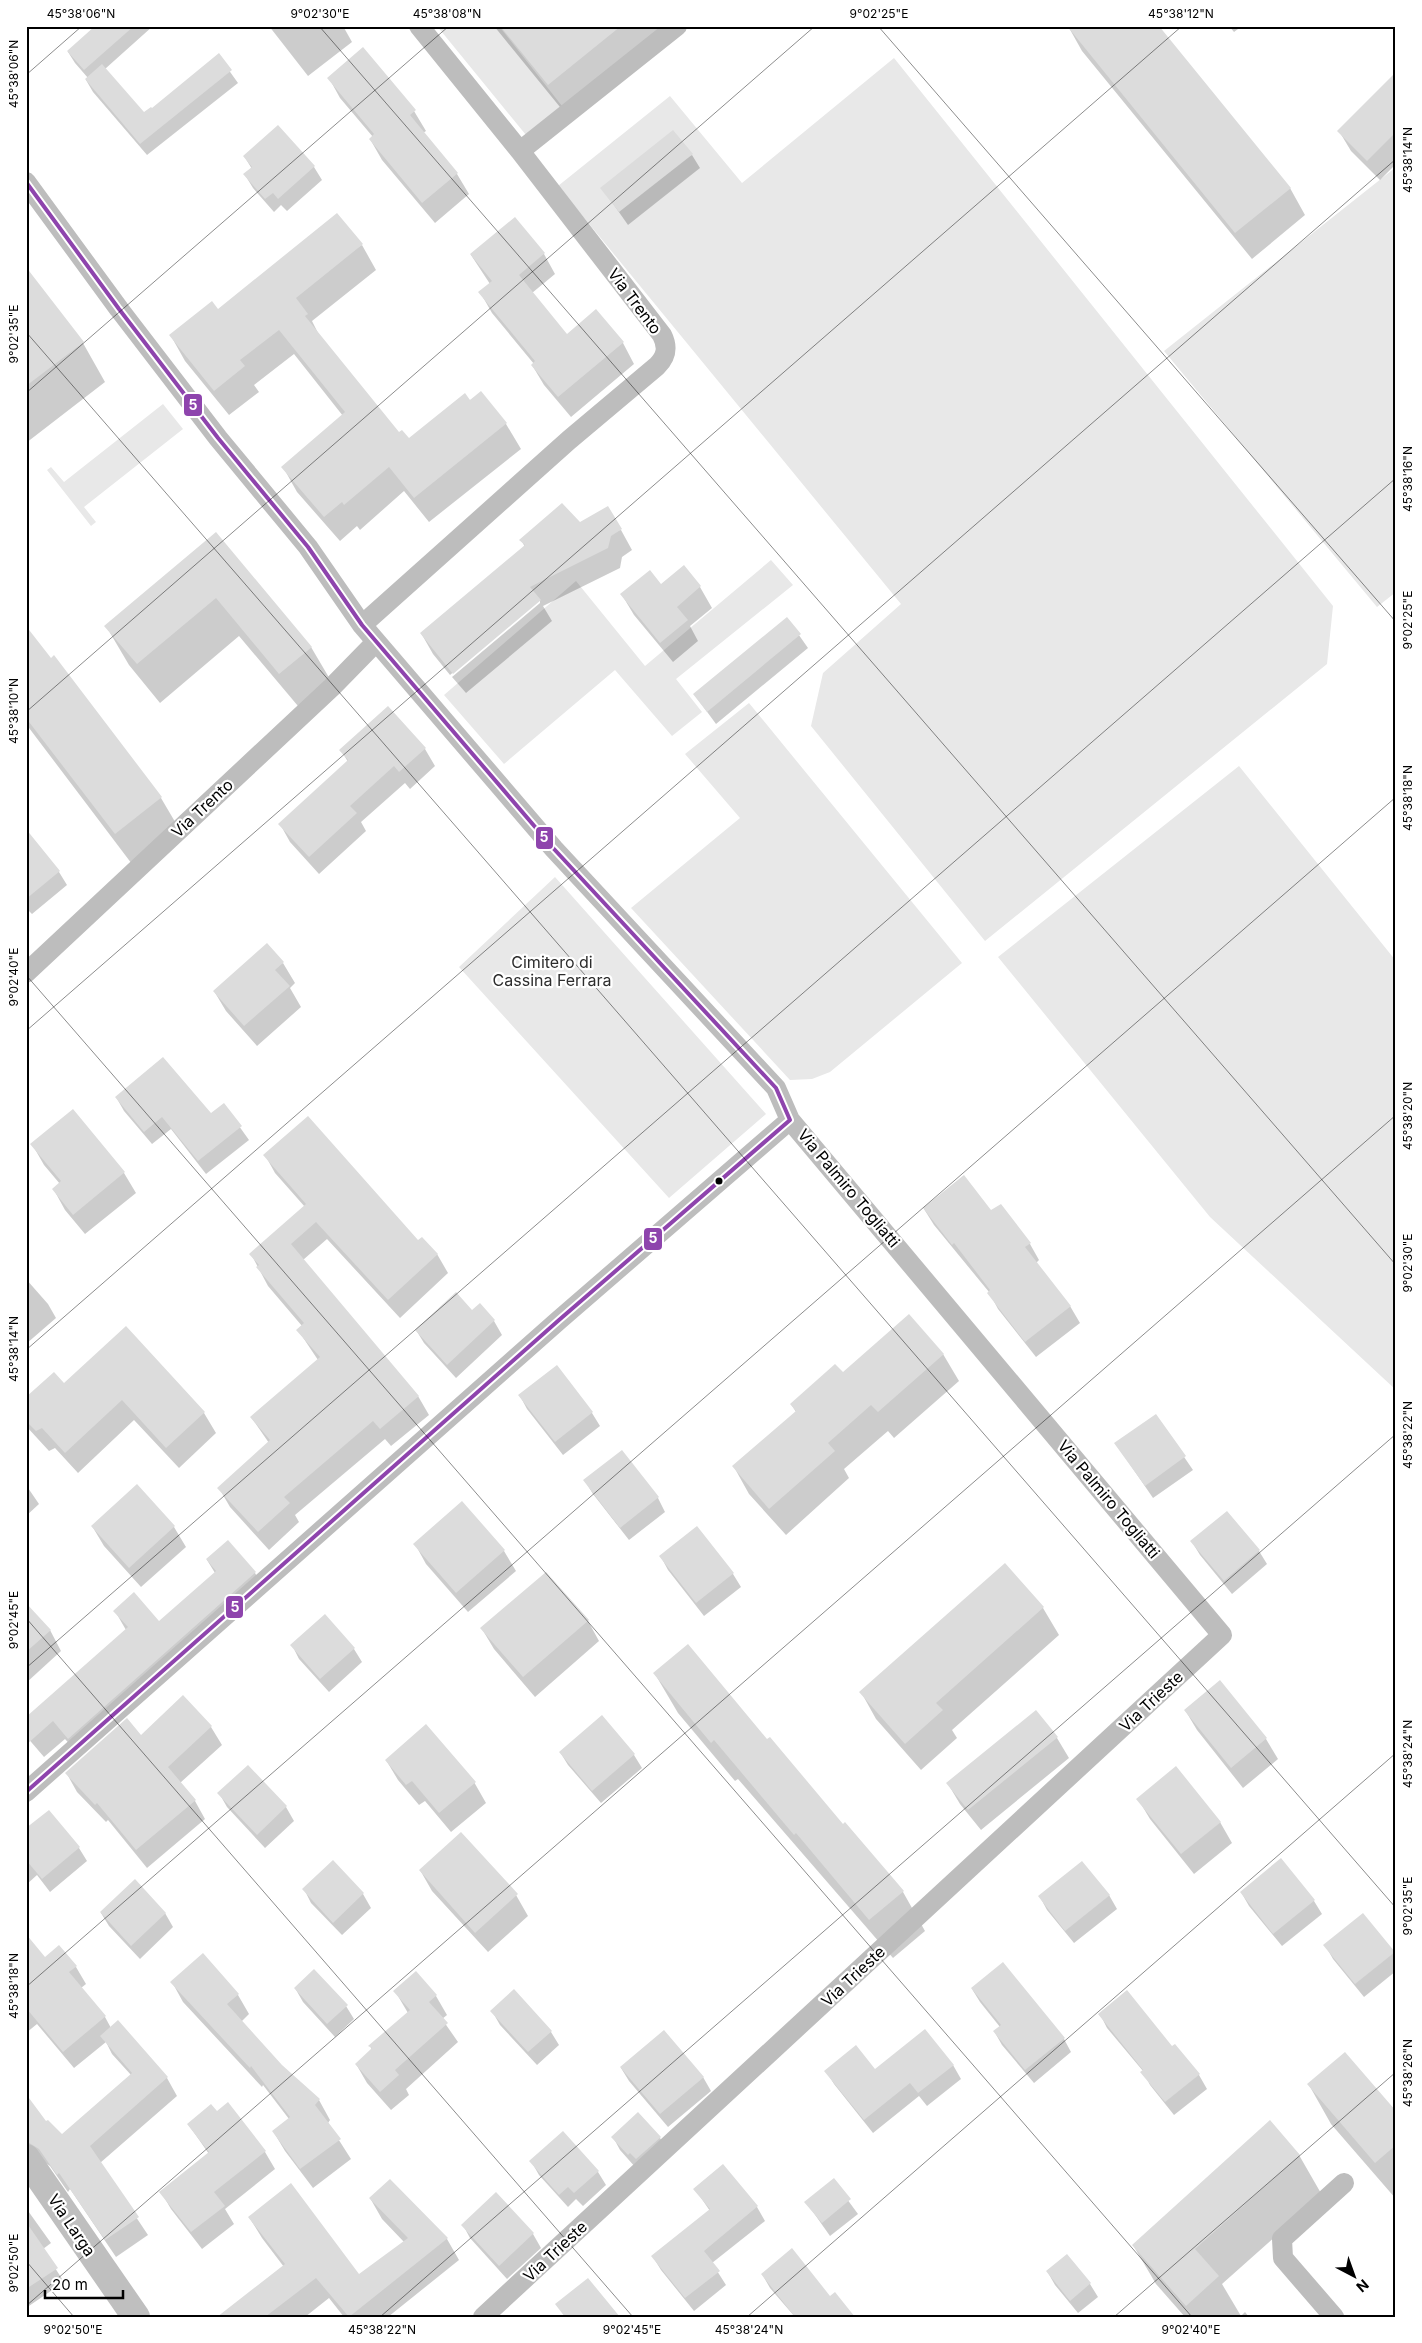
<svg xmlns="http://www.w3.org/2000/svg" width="1422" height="2343" viewBox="0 0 1422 2343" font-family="Inter,sans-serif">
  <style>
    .green { fill: #e8e8e8 }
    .shadow { fill: #0003 }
    .building { fill: #dcdcdc }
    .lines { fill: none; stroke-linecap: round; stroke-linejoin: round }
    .street { stroke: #bdbdbd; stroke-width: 20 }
    .secondary { stroke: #bfbfbf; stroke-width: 28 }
    .bus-1-casing { stroke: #fff; stroke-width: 8 }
    .bus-1 { stroke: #8e44ad; stroke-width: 4 }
    .ticks { fill: none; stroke: #000; stroke-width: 1; stroke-opacity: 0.45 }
    .bus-dot { fill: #000; stroke: #fff; stroke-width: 2 }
    .labels { text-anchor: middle; stroke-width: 4.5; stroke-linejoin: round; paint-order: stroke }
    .street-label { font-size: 16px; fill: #000; stroke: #fff }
    .park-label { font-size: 16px; fill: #2d2d2d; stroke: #fff }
    .line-badge { stroke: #fff; stroke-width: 2 }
    .badge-label { font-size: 14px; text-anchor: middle; font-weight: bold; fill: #fff }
    .neatline { fill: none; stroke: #000; stroke-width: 2 }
    .ticks-label { font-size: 12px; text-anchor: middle; fill: #000 }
  </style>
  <rect width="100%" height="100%" fill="#fff"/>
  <path class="green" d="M437,26H499L562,106L526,135Z
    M894,58L1333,606L1327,664L985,941L811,726L823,673L901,604L558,186L670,96L742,183Z
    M1396,167V592L1377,607L1164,351Z
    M163,404L183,429L84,507L96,522L91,526L47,470L51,467L64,482Z
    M771,560L793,585L676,679L702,712L672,736L615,670L504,764L444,695L576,581L645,666Z
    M749,703L962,963L830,1072L812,1079L790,1080L631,908L740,818L685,754Z
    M1239,766L1396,961V1390L1210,1217L998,957Z
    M555,877L766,1114L669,1198L459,967Z"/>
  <path class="shadow" d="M101,26H153L105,69L144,114L152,110L218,55L238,83L147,155L93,92L86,80L88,78L75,63L68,52Z
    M269,26H343L352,42L308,76Z
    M494,26H669L564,112Z
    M1068,26L1290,188L1305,215L1252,259L1082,51Z
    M1229,26H1242L1234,32Z
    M329,78L414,111L426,131L423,133L457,174L469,194L435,223L382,160L370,139L373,137L340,98Z
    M1396,89V164L1380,180L1351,151L1339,131Z
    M278,127L314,167L322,180L287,211L281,205L274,212L253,188L245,175L252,169L244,156Z
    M692,155L700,168L628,225L602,188Z
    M515,219L544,254L555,274L532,293L567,335L596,311L623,343L634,364L571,417L544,385L532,365L534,364L492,313L480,292L490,284L471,255Z
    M362,245L376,270L312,321L320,337L399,434L409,440L481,393L506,424L521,449L429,522L404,491L360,530L357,526L340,541L297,492L283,467L343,416L294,354L254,385L259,392L229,415L185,361L171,336L218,311Z
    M26,269L83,343L105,382L26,443Z
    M621,530L632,550L622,557L620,568L543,606L552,621L466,693L452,677L540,603V599L450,675L433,654L421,633L525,547L521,540Z
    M216,534L311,647L334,686L303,712L239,636L160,703L129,665L106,626Z
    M684,567L700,587L712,608L690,626L698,641L673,662L634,615L622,595L661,586Z
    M787,618L808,648L716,724L694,694Z
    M26,628L50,660L54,657L161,798L184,837L138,872L26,724Z
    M388,708L425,749L435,766L410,789L405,783L361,822L366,831L319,874L290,842L280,824L348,762L341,750Z
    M26,831L59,872L67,885L32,914L26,908Z
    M283,963L295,983L290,988L301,1007L257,1046L226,1011L214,991Z
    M116,1097L211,1115L224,1105L249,1140L206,1174L171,1129L152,1144L124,1111Z
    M32,1144L124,1173L136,1193L85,1234L65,1210L54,1190L60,1184L44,1165Z
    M265,1155L418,1242L437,1254L448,1273L400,1318L327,1239L303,1260L418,1396L429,1415L391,1446L385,1439L295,1515L299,1522L269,1550L230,1507L219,1488L269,1443L251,1417L318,1360L298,1330L302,1326L268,1286L251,1254L305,1207L275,1173Z
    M924,1209L991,1211L1030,1244L1039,1260L1036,1263L1070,1306L1080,1323L1036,1357L998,1309L989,1292L934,1225Z
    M26,1279L48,1304L56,1318L26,1344Z
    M480,1305L494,1321L502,1335L456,1378L424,1343L416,1330L472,1311Z
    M943,1354L959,1381L894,1438L888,1431L844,1469L849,1478L786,1535L749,1494L734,1467L796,1412L791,1404Z
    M556,1367L592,1413L600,1426L563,1455L527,1409L520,1396Z
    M64,1385L204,1413L216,1433L179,1468L134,1420L78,1473L55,1448L49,1451L26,1426V1399Z
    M1156,1416L1193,1470L1153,1498L1116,1444Z
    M622,1452L658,1498L665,1512L629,1540L593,1494L585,1481Z
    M26,1485L39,1504L26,1516Z
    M1227,1512L1259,1551L1267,1564L1232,1594L1200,1555L1192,1542Z
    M92,1526L174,1527L186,1547L141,1587L104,1546Z
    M228,1542L255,1573L266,1591L80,1756L65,1739L44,1757L26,1736L126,1630L115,1611L159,1623L215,1573L207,1560Z
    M415,1544L504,1551L516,1571L468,1612L426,1564Z
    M661,1557L733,1574L741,1587L704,1616L668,1570Z
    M1005,1565L1043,1608L1059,1635L952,1730L957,1738L921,1770L876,1719L861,1692Z
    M26,1605L50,1630L61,1651L26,1683Z
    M588,1621L599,1641L535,1697L494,1649L482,1629Z
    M292,1645L354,1649L362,1662L329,1692L299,1659Z
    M655,1674L843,1825L845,1823L903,1892L925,1931L893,1958L738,1779L735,1781L678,1713Z
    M1220,1681L1266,1739L1278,1759L1243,1788L1197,1730L1185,1710Z
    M183,1697L211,1727L222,1745L180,1783L195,1801L205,1819L147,1868L108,1820L106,1822L77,1792L67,1774L141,1737Z
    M1036,1712L1057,1738L1069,1758L981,1830L960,1804L948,1784Z
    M602,1717L634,1755L642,1768L601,1803L568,1765L560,1752Z
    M386,1760L474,1782L486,1803L451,1832L425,1801L419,1805L398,1780Z
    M248,1766L286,1807L294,1821L265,1848L227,1807L219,1793Z
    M1138,1799L1220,1822L1232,1843L1194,1874L1150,1819Z
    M49,1811L79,1848L87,1861L50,1892L37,1875L26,1885V1830Z
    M333,1862L363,1894L371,1908L342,1935L311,1903L304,1889Z
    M420,1870L516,1895L528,1916L488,1952L432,1891Z
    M1241,1892L1314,1901L1322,1914L1282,1946L1249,1906Z
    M1109,1895L1117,1909L1074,1943L1047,1910L1040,1897Z
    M101,1913H165L173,1927L140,1959L109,1926Z
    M1325,1945L1394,1953L1396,1971L1364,1997L1333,1959Z
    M26,1956L76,1967L86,1984L81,1988L105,2017L111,2028L118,2022L167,2078L177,2096L100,2163L148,2235L116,2257L70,2189L68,2192L50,2166L36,2157L26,2144V2096L46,2123L62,2136L131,2075L112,2054L106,2042L74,2068L37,2024L26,2033Z
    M416,1972L436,1996L447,2015L442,2019L458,2042L406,2089L409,2095L391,2110L367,2083L356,2064L372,2050L370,2046L408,2013L395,1991Z
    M172,1982L238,1995L249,2014L241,2022L281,2066L319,2100L330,2120L328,2123L351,2159L313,2188L285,2151L273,2131L289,2119L263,2085L262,2087L183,2002Z
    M295,1988L346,2006L354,2019L335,2037L303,2002Z
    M972,1989L1064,2039L1071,2052L1034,2083L1002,2045L994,2031L1000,2027L980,2002Z
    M492,2011L551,2032L559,2045L537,2065L500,2025Z
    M1100,2014L1172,2048L1175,2045L1199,2075L1207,2089L1174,2115L1150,2085L1143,2071L1107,2028Z
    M953,2065L961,2079L927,2106L919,2096L873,2133L834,2084L826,2071H875Z
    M621,2068L703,2077L711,2091L668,2127L629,2081Z
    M1309,2085L1396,2113V2199L1331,2124Z
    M227,2104L265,2152L275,2169L225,2209L234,2224L202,2249L171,2209L161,2192L209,2154L188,2124L216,2113Z
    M563,2132L598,2172L606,2185L583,2206L576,2199L568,2207L539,2175L531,2161Z
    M613,2137L660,2138L668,2151L636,2168L620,2150Z
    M1299,2155L1322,2195L1222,2284L1241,2316L1245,2312L1249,2317H1185L1156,2284L1133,2245Z
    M723,2166L757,2207L765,2221L712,2263L726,2285L694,2311L661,2270L653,2257L710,2211L695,2189Z
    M833,2180L858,2214L830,2236L806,2202Z
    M390,2181L447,2239L459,2260L388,2317H344L329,2298L305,2317H219L284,2267L262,2238L249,2217L359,2275L404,2242L382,2219L370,2198Z
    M496,2194L533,2234L541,2248L507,2279L470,2238L463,2225Z
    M26,2208L51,2243L43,2249L64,2282L26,2308Z
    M1067,2255L1090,2284L1098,2297L1078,2313L1055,2285L1047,2271Z
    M762,2274L830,2297L852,2317H795L770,2288Z"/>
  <path class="building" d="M95,26H134L84,70L67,51Z
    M500,26H621L548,85Z
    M1067,26H1159L1291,188L1235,233Z
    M363,47L416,110L410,115L458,173L422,203L369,139L374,134L327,78Z
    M219,53L232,70L140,144L85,79L102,64L144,112L151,107L152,108Z
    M1396,72V132L1367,161L1337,131Z
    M278,125L315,166L278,199L273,193L265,199L243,174L252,167L243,156Z
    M673,130L693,154L619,212L600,188Z
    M337,213L363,244L296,298L308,314L305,316L399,432L402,430L409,438L465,393L470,400L481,391L507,423L414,498L389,467L344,505L342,502L324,517L281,467L345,412L279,330L240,360L245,366L214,391L169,335L212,301L218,309Z
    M515,217L545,253L519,275L567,334L596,309L624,342L558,397L531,365L535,361L478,292L492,281L470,254Z
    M26,267L84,342L26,386Z
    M562,503L580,522L608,506L622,529L611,536L608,548L530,587L541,600L453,674L420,633L525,545L519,540Z
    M216,532L312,647L279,674L216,598L137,664L104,626Z
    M684,565L701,586L677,607L688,620L660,643L620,594L650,570L661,584Z
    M787,617L801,634L707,712L693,694Z
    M26,626L51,658L54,655L162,797L115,834L26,718Z
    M388,706L426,748L399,772L394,766L350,806L357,813L309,857L278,824L348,760L339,750Z
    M26,829L60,871L26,899Z
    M267,943L284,962L275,970L290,986L244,1026L213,991Z
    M163,1057L211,1113L224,1103L242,1126L198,1161L162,1117L144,1132L115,1097Z
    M73,1109L125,1172L73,1215L52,1189L61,1181L30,1144Z
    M308,1116L418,1240L422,1237L438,1254L388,1300L316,1222L291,1244L419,1396L380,1429L373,1421L284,1497L290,1503L258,1532L217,1488L270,1440L250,1417L320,1357L296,1330L304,1323L256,1267L259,1265L249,1254L306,1204L263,1155Z
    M964,1175L991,1210L1001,1204L1031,1243L1025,1247L1071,1306L1025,1342L987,1293L990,1290L954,1243L952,1245L923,1208Z
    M456,1292L472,1310L480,1303L495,1320L447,1365L415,1330Z
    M909,1314L944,1354L878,1412L871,1405L828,1443L835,1451L769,1509L732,1466L796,1411L790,1404L835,1364L843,1372Z
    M126,1326L205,1412L166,1448L122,1400L65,1453L42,1428L36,1431L26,1421V1397L54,1372L64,1383Z
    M557,1365L593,1412L555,1442L518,1395Z
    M1156,1414L1186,1456L1145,1486L1114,1443Z
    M622,1450L659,1497L620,1528L583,1480Z
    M137,1484L175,1526L129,1568L91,1526Z
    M462,1501L505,1550L456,1593L413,1544Z
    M1227,1511L1260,1550L1224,1581L1190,1541Z
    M697,1526L734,1573L696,1603L659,1556Z
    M228,1540L256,1572L68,1739L53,1721L26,1745V1717L128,1627L113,1611L134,1592L159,1621L216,1571L206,1559Z
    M1005,1563L1044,1607L936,1703L943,1710L905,1744L859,1692Z
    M546,1572L589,1620L523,1677L480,1628Z
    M26,1603L51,1630L26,1652Z
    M325,1614L355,1648L320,1679L290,1645Z
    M688,1644L767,1739L770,1737L843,1824L845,1822L904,1891L869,1920L796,1833L794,1835L714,1740L711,1743L653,1673Z
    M1220,1680L1267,1738L1231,1768L1184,1710Z
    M183,1695L212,1726L168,1767L196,1800L136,1850L97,1803L95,1805L65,1773L127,1718L141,1735Z
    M1036,1710L1058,1737L968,1810L946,1783Z
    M602,1715L635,1754L592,1791L559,1752Z
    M426,1724L476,1782L439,1813L412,1781L406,1785L385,1760Z
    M248,1765L287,1806L257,1835L217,1793Z
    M1176,1766L1221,1822L1181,1854L1136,1799Z
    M49,1810L80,1847L42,1879L26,1860V1828Z
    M461,1832L518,1894L475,1933L419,1870Z
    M1281,1858L1315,1900L1273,1934L1240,1892Z
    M333,1860L364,1893L333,1923L302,1889Z
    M1082,1861L1110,1895L1065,1931L1038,1896Z
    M135,1879L166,1913L131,1946L100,1912Z
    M1363,1913L1395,1952L1355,1984L1323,1945Z
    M26,1934L45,1957L59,1945L77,1966L69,1972L106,2016L63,2052L26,2008Z
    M203,1953L239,1994L227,2004L282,2065L320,2099L315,2105L341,2139L300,2169L272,2131L290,2117L251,2066L250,2068L170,1982Z
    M1003,1962L1065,2038L1025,2070L993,2031L1001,2025L971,1988Z
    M314,1969L348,2005L327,2024L294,1988Z
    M416,1971L437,1995L429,2002L448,2023L395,2070L399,2075L380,2092L355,2064L372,2048L368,2046L410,2010L393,1991Z
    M514,1989L552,2031L528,2052L490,2011Z
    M1127,1990L1172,2046L1175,2044L1200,2074L1165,2102L1140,2072L1143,2070L1098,2014Z
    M118,2020L168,2077L90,2146L139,2217L105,2240L59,2173L57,2175L39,2149L26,2141V2094L46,2121L48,2120L62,2134L132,2073L100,2036Z
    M925,2029L954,2065L918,2093L910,2083L864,2120L824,2071L856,2045L875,2069Z
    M664,2030L704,2077L660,2114L620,2067Z
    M1345,2052L1396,2111V2145L1375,2163L1307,2084Z
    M228,2102L266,2151L214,2192L225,2206L191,2232L159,2192L209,2152L187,2124L211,2104L217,2111Z
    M638,2112L661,2137L636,2159L630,2153L628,2155L611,2137Z
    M1270,2120L1300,2155L1195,2249L1219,2276L1186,2306L1132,2245Z
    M563,2131L599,2171L574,2193L568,2187L559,2195L529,2161Z
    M723,2164L758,2206L704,2251L720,2271L685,2298L651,2256L710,2209L693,2189Z
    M834,2178L851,2199L822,2223L804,2202Z
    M390,2179L448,2238L349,2317L316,2278L265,2317H217L285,2264L248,2217L291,2183L359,2274L408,2238L369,2198Z
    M496,2192L534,2233L499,2266L461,2225Z
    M26,2222L58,2268L26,2289Z
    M792,2248L830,2296L835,2292L855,2317H795L761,2274Z
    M1067,2254L1091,2283L1070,2301L1046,2271Z
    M588,2278L620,2317H565L555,2304Z"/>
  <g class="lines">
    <path class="street" d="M520,151L677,26
      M26,182L119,309L218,438L308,547L362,625L554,849L776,1088L790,1120L1222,1635L483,2317
      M362,625L569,440L657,366C667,356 668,347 662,335L520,151L419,26
      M26,973L332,687L376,642
      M26,1792L559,1320L790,1120
      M1334,2317L1283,2258L1282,2239L1344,2183"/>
    <path class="secondary" d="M26,2158L136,2317"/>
    <defs>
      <path id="bus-1" d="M26,182L119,309L218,438L308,547L362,625L554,849L776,1088L790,1120L559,1320L26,1792"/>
    </defs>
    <use href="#bus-1" class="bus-1-casing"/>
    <use href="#bus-1" class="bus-1"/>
  </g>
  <path class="ticks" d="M319,26L1396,1265M878,26L1396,622M26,75L82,26M26,332L1396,1908M26,393L449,26M26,712L815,26M26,975L1192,2317M26,1031L1182,26M26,1350L1396,159M26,1618L633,2317M26,1668L1396,478M26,1987L1396,797M26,2261L74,2317M26,2306L1396,1115M380,2317L1396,1434M747,2317L1396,1753M1114,2317L1396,2072"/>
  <circle class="bus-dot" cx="719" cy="1181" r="4.5"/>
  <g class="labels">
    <g class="street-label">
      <text transform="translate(635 301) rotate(53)" y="6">Via Trento</text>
      <text transform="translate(202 808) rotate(-43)" y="6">Via Trento</text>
      <text transform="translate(849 1188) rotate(50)" y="6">Via Palmiro Togliatti</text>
      <text transform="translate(1109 1499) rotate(50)" y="6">Via Palmiro Togliatti</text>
      <text transform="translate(1151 1701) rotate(-43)" y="6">Via Trieste</text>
      <text transform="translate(853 1976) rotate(-43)" y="6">Via Trieste</text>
      <text transform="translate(72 2225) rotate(56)" y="6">Via Larga</text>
      <text transform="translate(555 2251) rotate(-43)" y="6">Via Trieste</text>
    </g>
    <g class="park-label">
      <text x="552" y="968">Cimitero di<tspan x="552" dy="18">Cassina Ferrara</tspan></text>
    </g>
  </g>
  <g class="line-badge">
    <rect x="183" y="393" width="20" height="24" rx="5" fill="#8e44ad"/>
    <rect x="535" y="826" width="19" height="24" rx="5" fill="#8e44ad"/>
    <rect x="643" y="1227" width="20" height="24" rx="5" fill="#8e44ad"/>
    <rect x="225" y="1595" width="19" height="24" rx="5" fill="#8e44ad"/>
  </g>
  <g class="badge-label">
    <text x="193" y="410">5</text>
    <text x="544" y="842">5</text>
    <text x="653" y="1243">5</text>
    <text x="235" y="1612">5</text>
  </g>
  <rect width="1422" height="2343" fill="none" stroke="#ffffff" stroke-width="55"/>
  <g transform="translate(1354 2276) rotate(139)" stroke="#ffffff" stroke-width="4" paint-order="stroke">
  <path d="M0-4L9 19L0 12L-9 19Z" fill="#000000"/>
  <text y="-8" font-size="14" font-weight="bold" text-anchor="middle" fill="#000000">N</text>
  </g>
  <path d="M45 2290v8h78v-8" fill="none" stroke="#000000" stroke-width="2.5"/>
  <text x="52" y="2290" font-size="15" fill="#000000" stroke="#ffffff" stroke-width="4" paint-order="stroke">20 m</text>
  <rect x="28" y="28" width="1366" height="2288" class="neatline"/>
  <g class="ticks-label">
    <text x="81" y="18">45°38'06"N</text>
    <text x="320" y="18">9°02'30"E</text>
    <text x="447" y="18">45°38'08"N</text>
    <text x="879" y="18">9°02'25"E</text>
    <text x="1181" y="18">45°38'12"N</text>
    <text transform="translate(14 74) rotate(-90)" y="4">45°38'06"N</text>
    <text transform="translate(1408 160) rotate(-90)" y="4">45°38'14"N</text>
    <text transform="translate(14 334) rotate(-90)" y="4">9°02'35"E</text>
    <text transform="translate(1408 479) rotate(-90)" y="4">45°38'16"N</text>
    <text transform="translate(1408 620) rotate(-90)" y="4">9°02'25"E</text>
    <text transform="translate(14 711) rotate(-90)" y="4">45°38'10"N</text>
    <text transform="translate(1408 798) rotate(-90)" y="4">45°38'18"N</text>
    <text transform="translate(14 977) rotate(-90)" y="4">9°02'40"E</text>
    <text transform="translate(1408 1116) rotate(-90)" y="4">45°38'20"N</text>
    <text transform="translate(1408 1263) rotate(-90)" y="4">9°02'30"E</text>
    <text transform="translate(14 1349) rotate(-90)" y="4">45°38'14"N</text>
    <text transform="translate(1408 1435) rotate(-90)" y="4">45°38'22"N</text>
    <text transform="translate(14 1620) rotate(-90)" y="4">9°02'45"E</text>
    <text transform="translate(1408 1754) rotate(-90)" y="4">45°38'24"N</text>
    <text transform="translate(1408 1906) rotate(-90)" y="4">9°02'35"E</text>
    <text transform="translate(14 1986) rotate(-90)" y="4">45°38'18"N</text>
    <text transform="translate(1408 2073) rotate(-90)" y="4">45°38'26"N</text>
    <text transform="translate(14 2263) rotate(-90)" y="4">9°02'50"E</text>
    <text x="73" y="2334">9°02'50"E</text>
    <text x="382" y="2334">45°38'22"N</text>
    <text x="632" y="2334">9°02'45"E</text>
    <text x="749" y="2334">45°38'24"N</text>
    <text x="1191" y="2334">9°02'40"E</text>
  </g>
</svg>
